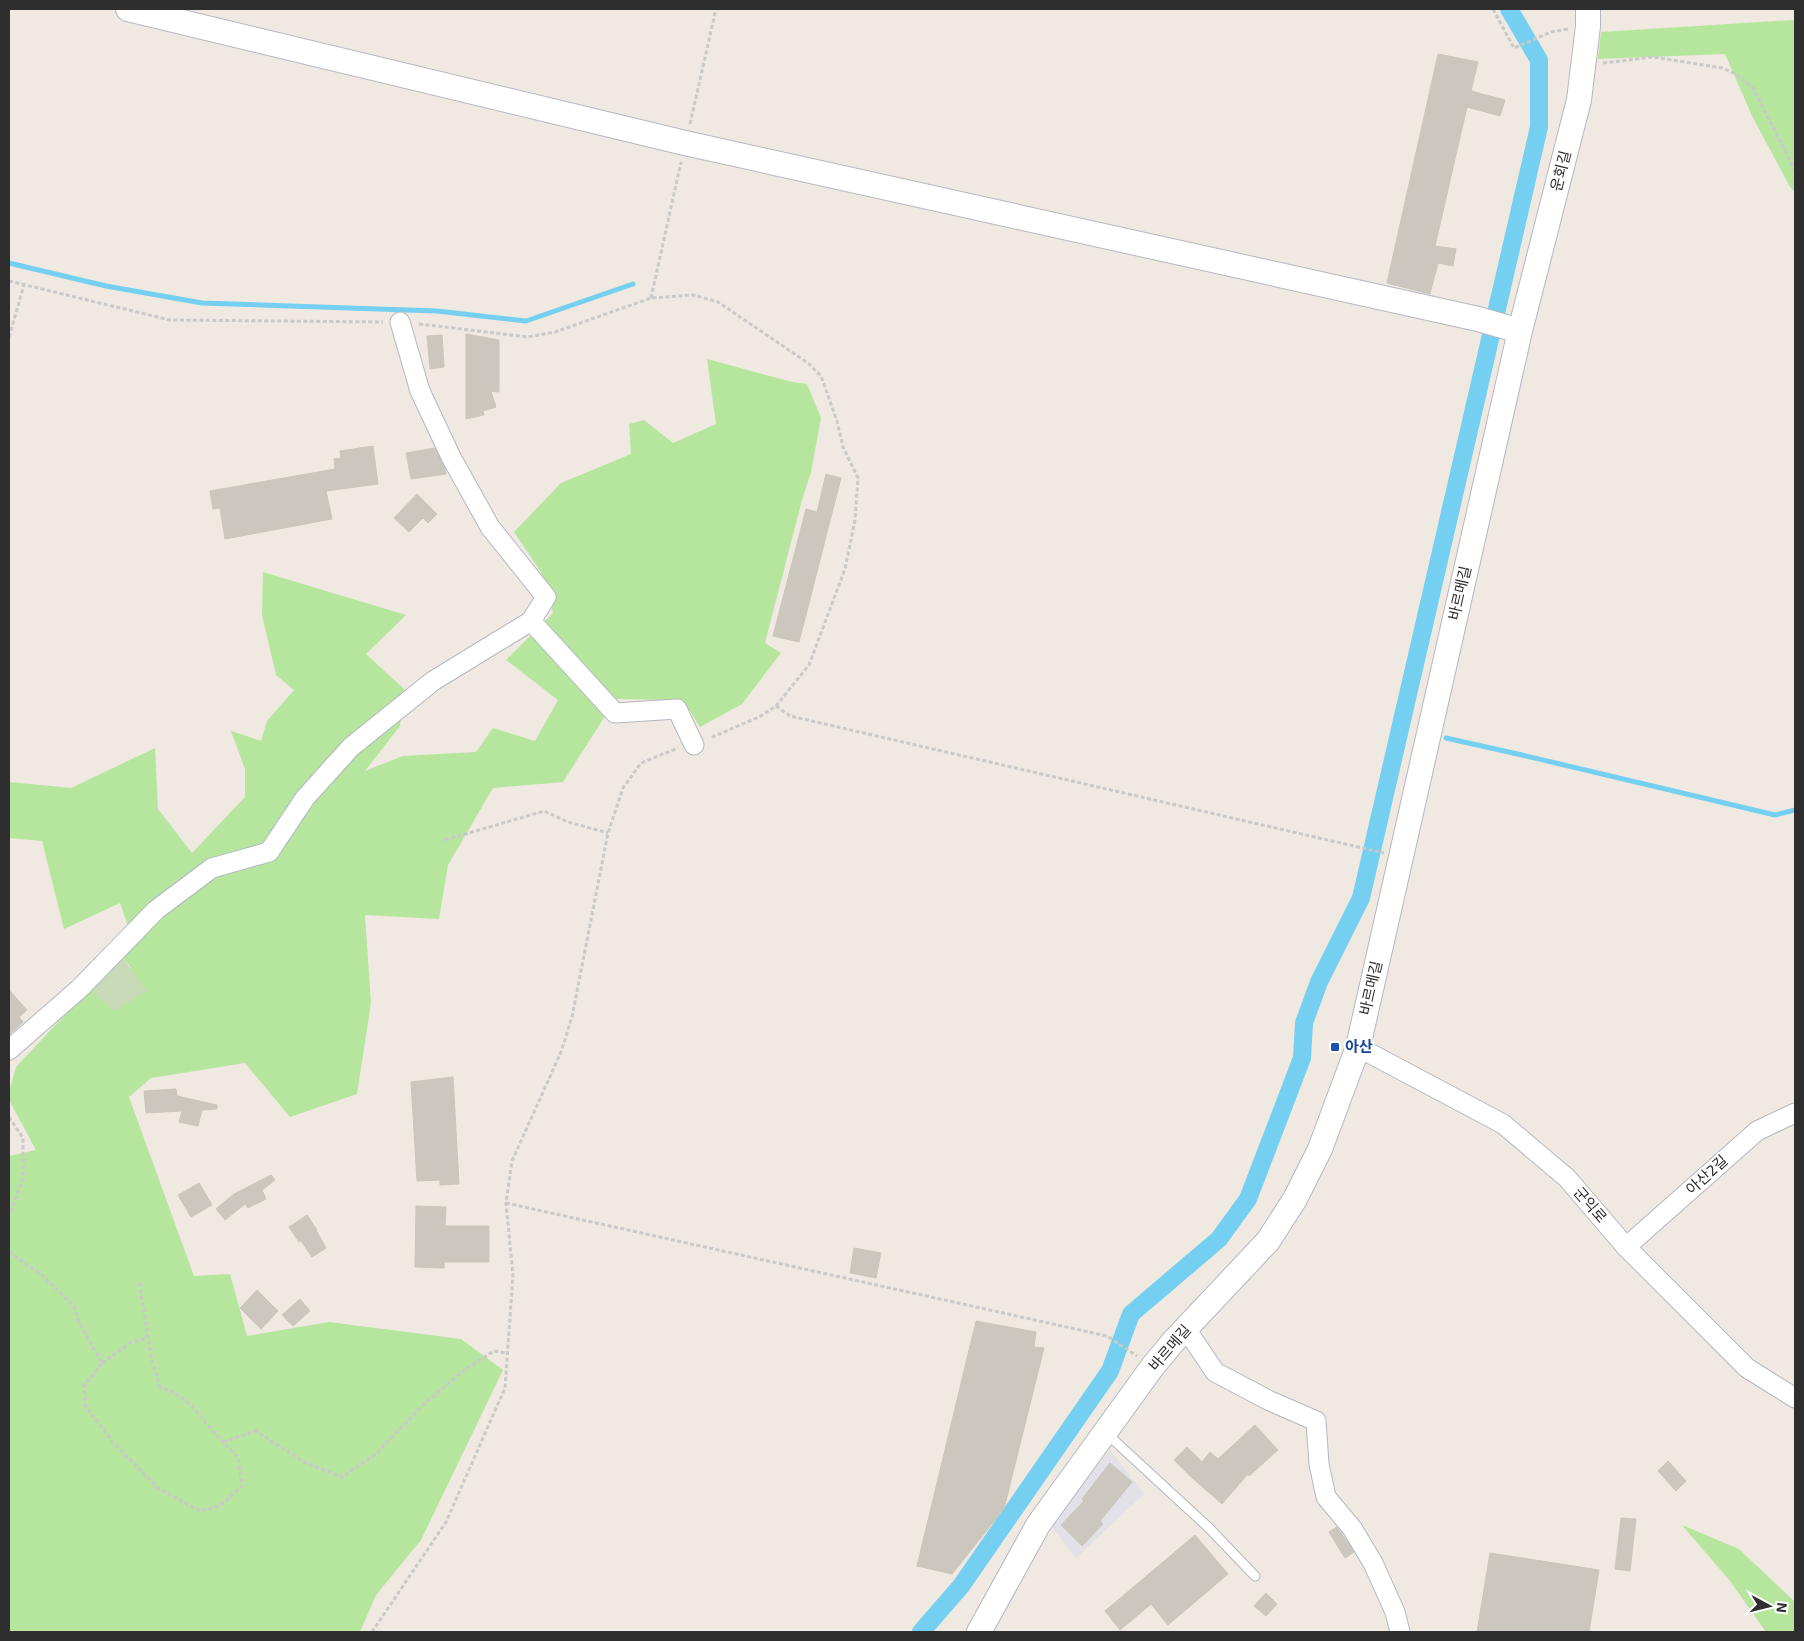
<svg xmlns="http://www.w3.org/2000/svg" width="1804" height="1641" viewBox="0 0 1804 1641" font-family="'Exo 2','Noto Sans KR',sans-serif">
  <style>
    .industrial { fill: #e3e1e8 }
    .green { fill: #b6e59e }
    .cemetery { fill: #c8d9b8 }
    .lines { fill: none; stroke-linecap: round; stroke-linejoin: round }
    .stream { stroke: #75cff0; stroke-width: 5 }
    .canal { stroke: #75cff0; stroke-width: 18 }
    .building { fill: #cbc7bf; stroke: #cbc5ba }
    .service-casing { stroke: #b4b7c1; stroke-width: 11 }
    .minor-casing { stroke: #b4b7c1; stroke-width: 21 }
    .tertiary-casing { stroke: #b4b7c1; stroke-width: 26 }
    .path { stroke: #c9c9c9; stroke-width: 3; stroke-dasharray: 4 2.5; stroke-linecap: butt }
    .service { stroke: #fff; stroke-width: 9 }
    .minor { stroke: #fff; stroke-width: 19 }
    .tertiary { stroke: #fff; stroke-width: 24 }
    .transit-dot { fill: #1a4fb4; stroke: #fff; stroke-width: 2 }
    .labels { text-anchor: middle; stroke-width: 4; stroke-linejoin: round; paint-order: stroke }
    .street-label { font-size: 15px; fill: #2e2e2e; stroke: #fff }
    .transit-label { font-size: 15px; font-weight: bold; fill: #164399; stroke: #fff; text-anchor: start }
  </style>
  <rect width="100%" height="100%" fill="#efe9e1"/>
  <path class="industrial" d="M1110,1450L1144,1494L1076,1558L1049,1523Z"/>
  <path class="green" d="M1793,20L1795,23V192L1790,187L1752,116L1725,54L1598,59L1601,32Z
    M707,359L792,382L807,384L821,418L811,472L802,500L765,643L781,653L742,704L700,727L683,700L616,699L563,782L493,788L448,865L439,919L365,915L371,1003L357,1094L290,1117L245,1063L151,1078L129,1097L194,1276L230,1274L247,1336L329,1322L461,1339L503,1370L421,1540L376,1595L360,1632H9V1156L36,1150L9,1100V1092L16,1067L89,989L131,968L121,955L131,935L120,903L64,929L42,841L9,838V782L71,788L155,748L158,809L192,853L245,797V769L231,731L261,741L267,721L294,690L276,675L262,615L263,572L406,615L366,654L404,689L400,726L365,771L403,756L476,752L493,728L535,741L558,700L506,660L553,613L541,572L514,532L561,483L631,454L629,424L644,420L673,443L716,424Z
    M1682,1525L1739,1549L1795,1602V1632H1766L1730,1581Z"/>
  <path class="cemetery" d="M121,955L146,991L114,1011L89,989Z"/>
  <g class="lines">
    <path class="stream" d="M9,263L106,286L202,303L437,311L526,321L633,284
      M1446,738L1522,755L1775,815L1795,810"/>
    <path class="canal" d="M921,1632L961,1586L1110,1371L1131,1314L1219,1239L1248,1199L1302,1058L1304,1023L1319,982L1361,898L1539,127V60L1509,9"/>
  </g>
  <path class="building" d="M1438,54L1478,62L1471,91L1505,100L1500,116L1467,107L1435,246L1456,249L1453,266L1438,263L1430,294L1387,283Z
    M466,334L499,340V392L491,391L496,407L483,411L484,415L466,419Z
    M442,335L444,367L430,369L427,336Z
    M373,446L378,484L326,491L332,519L225,539L220,508L213,509L210,491L335,469L334,459L341,458L340,451Z
    M435,448L445,469L446,474L411,479L406,453Z
    M826,474L841,478L799,642L773,636L806,509L817,512Z
    M417,494L437,514L428,523L423,518L409,532L394,518Z
    M9,990L27,1010L19,1017L23,1022L9,1035Z
    M453,1077L459,1184L440,1185V1180L417,1181L411,1082Z
    M176,1089L177,1096L217,1105V1109L202,1110L198,1126L179,1122L182,1111L146,1113L144,1091Z
    M271,1175L275,1180L262,1190L266,1199L248,1208L245,1204L225,1220L216,1209L234,1194Z
    M199,1183L212,1205L191,1217L178,1195Z
    M416,1206L446,1207L445,1226H489V1262H444V1268L415,1267Z
    M307,1215L317,1230H316L326,1248L312,1257L301,1241L299,1242L289,1227Z
    M854,1248L881,1253L876,1278L850,1273Z
    M257,1290L278,1311L261,1329L240,1308Z
    M300,1299L310,1311L293,1326L282,1315Z
    M976,1321L1036,1332L1034,1347L1044,1348L1004,1509L952,1574L917,1566Z
    M1255,1425L1278,1450L1249,1476L1248,1474L1222,1504L1190,1476L1174,1460L1187,1447L1202,1462L1210,1452L1218,1459Z
    M1668,1461L1686,1481L1676,1491L1658,1471Z
    M1110,1463L1132,1482L1100,1521L1103,1524L1082,1546L1061,1525L1084,1501L1082,1499Z
    M1621,1518L1636,1519L1630,1571L1615,1569Z
    M1337,1527L1354,1552L1345,1558L1329,1532Z
    M1195,1535L1228,1574L1168,1625L1151,1604L1120,1630L1105,1611Z
    M1490,1553L1599,1570L1589,1632H1477Z
    M1266,1593L1277,1604L1266,1616L1254,1606Z"/>
  <g class="lines">
    <defs>
      <path id="service" d="M1106,1433L1208,1527L1255,1576"/>
      <path id="minor" d="M531,621L615,713L677,709L694,745
        M1358,1047L1503,1124L1567,1178L1626,1247L1747,1368L1795,1398
        M9,1050L79,989L156,910L212,868L269,852L305,798L351,747L433,681L531,621L546,597L490,527L451,457L420,391L400,322
        M1626,1247L1757,1131L1795,1113
        M1186,1329L1215,1372L1270,1401L1316,1421L1319,1464L1326,1497L1352,1528L1373,1563L1395,1612L1400,1632"/>
      <path id="tertiary" d="M128,9L685,143L1478,319L1520,331
        M979,1632L1038,1525L1153,1366L1173,1342L1268,1241L1295,1199L1320,1149L1358,1047L1520,331L1579,100L1588,26V9"/>
    </defs>
    <use href="#service" class="service-casing"/>
    <use href="#minor" class="minor-casing"/>
    <use href="#tertiary" class="tertiary-casing"/>
    <path class="path" d="M1493,9L1514,48L1551,32L1568,29
      M1603,63L1653,57L1722,68L1736,74L1753,88L1795,170
      M690,124L716,9
      M9,281L170,320L383,322
      M651,298L681,162
      M419,324L528,337L555,332L651,298L693,295L718,302L808,363L821,376L837,421L843,447L858,478L855,520L845,569L809,665L776,706L759,717L710,738
      M9,337L24,285
      M776,706L790,716L1384,853
      M445,840L544,811L568,822L608,833
      M9,1117L23,1138V1178L9,1216
      M506,1203L1107,1336L1137,1356
      M9,1252L43,1276L74,1306L80,1324L102,1363L84,1386L86,1407L113,1442L158,1488L200,1511L220,1506L242,1486L238,1457L216,1435L191,1405L175,1393L160,1387L151,1356L139,1280
      M102,1363L130,1343L148,1338
      M223,1442L256,1431L306,1463L342,1477L376,1454L422,1406L464,1370L494,1351L507,1353
      M372,1632L446,1522L505,1388L513,1275L506,1203L512,1161L561,1052L572,1017L608,833L623,788L641,763L678,748"/>
    <use href="#service" class="service"/>
    <use href="#minor" class="minor"/>
    <use href="#tertiary" class="tertiary"/>
  </g>
  <rect class="transit-dot" x="1330" y="1042" width="10" height="10" rx="2.5"/>
  <g class="labels">
    <g class="street-label">
      <text transform="translate(1561 171) rotate(-76)" y="5">운회길</text>
      <text transform="translate(1460 593) rotate(-77)" y="5">바르메길</text>
      <text transform="translate(1371 988) rotate(-77)" y="5">바르메길</text>
      <text transform="translate(1707 1175) rotate(-42)" y="5">아산2길</text>
      <text transform="translate(1590 1205) rotate(49)" y="5">군익로</text>
      <text transform="translate(1170 1348) rotate(-49)" y="5">바르메길</text>
    </g>
    <g class="transit-label">
      <text x="1345" y="1052">아산</text>
    </g>
  </g>
  <rect width="1804" height="1641" fill="none" stroke="#2e2e2e" stroke-width="20"/>
  <g transform="translate(1769 1606) rotate(97)" stroke="#ffffff" stroke-width="4" paint-order="stroke">
  <path d="M0-4L9 19L0 12L-9 19Z" fill="#2e2e2e"/>
  <text y="-8" font-size="14" font-weight="bold" text-anchor="middle" fill="#2e2e2e">N</text>
  </g>
</svg>
